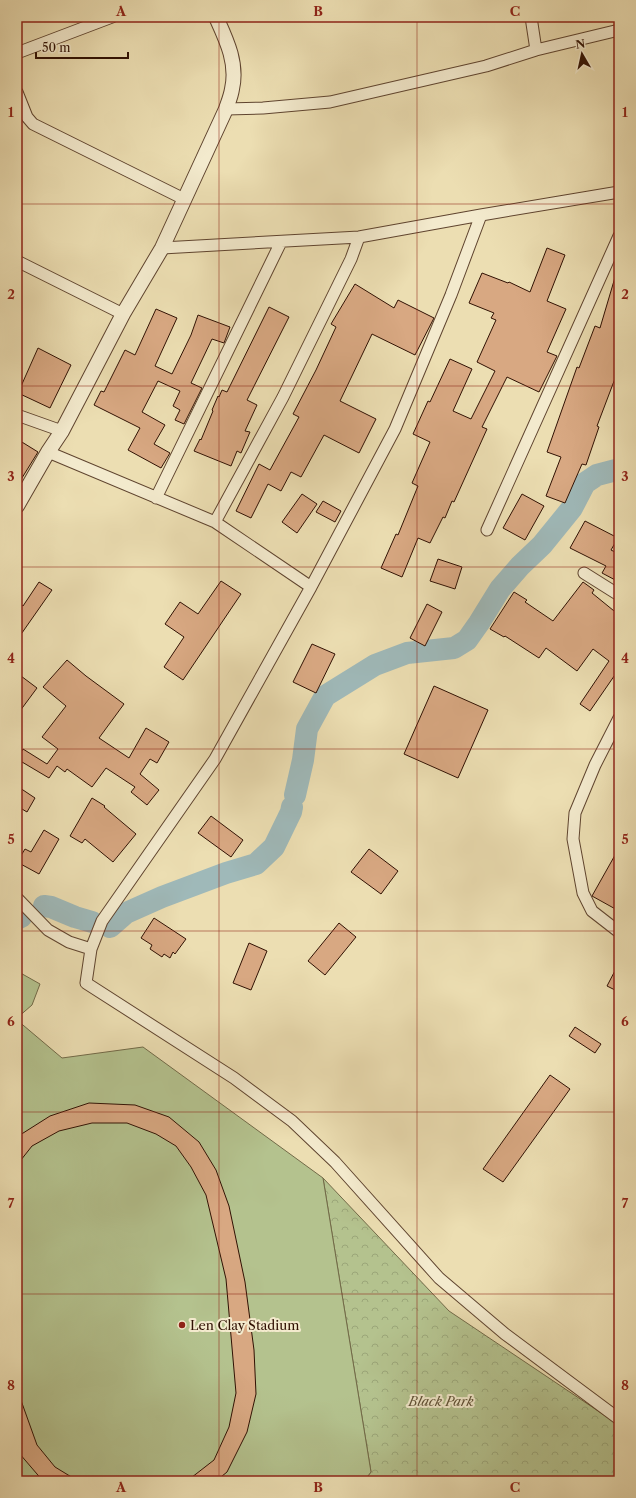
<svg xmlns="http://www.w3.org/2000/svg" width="636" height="1498" viewBox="0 0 636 1498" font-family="'Libre Caslon Text',serif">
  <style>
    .park { fill: url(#park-crowns); stroke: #726a48 }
    .garden { fill: #b4c28e; stroke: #726a48 }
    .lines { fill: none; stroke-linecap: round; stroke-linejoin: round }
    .river { stroke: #9fb9b9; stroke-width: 22 }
    .building { fill: #d8a882; stroke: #301103 }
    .minor-casing { stroke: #5f442f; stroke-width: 13 }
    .tertiary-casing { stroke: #5f442f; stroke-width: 16 }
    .minor { stroke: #f3eacd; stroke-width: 11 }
    .tertiary { stroke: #f3eacd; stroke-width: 14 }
    .grid { fill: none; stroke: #8f2418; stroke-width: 1; stroke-opacity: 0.55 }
    .poi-dot { fill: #8f2418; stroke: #f3eacd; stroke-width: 1.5 }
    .labels { text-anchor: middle; stroke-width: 4; stroke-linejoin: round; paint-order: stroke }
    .poi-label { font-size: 13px; fill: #301103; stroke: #f3eacd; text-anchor: start }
    .park-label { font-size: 13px; font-style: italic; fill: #5e4f34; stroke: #f3eacd }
    .neatline { fill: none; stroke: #8f2418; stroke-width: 1.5 }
    .grid-label { font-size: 13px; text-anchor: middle; font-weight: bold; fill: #8f2418 }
  </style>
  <defs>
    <pattern id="park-crowns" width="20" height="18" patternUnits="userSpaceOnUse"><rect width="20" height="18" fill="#b4c28e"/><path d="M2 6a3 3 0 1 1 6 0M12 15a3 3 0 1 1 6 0" fill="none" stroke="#9ba679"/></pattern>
  </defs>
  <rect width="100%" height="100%" fill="#ecdeb2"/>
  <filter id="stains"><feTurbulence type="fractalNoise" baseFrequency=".005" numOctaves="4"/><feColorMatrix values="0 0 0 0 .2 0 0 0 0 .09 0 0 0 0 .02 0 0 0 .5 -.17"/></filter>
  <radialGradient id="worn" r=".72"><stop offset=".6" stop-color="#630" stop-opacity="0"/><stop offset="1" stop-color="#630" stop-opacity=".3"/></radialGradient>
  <path class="park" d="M323,1178L449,1311L619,1425V1481H364L371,1472Z"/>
  <path class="garden" d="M17,971L40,984L32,1005L17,1018Z
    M17,1020L62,1058L143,1047L323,1178L371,1472L364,1481H17Z"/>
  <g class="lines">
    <path class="river" d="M295,795L303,760L307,729L325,696L375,665L407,653L454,648L467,640L479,623L500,589L520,566L542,545L572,508L585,483L597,475L616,470L619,472
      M44,906L51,907L75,917L92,922
      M17,919L21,917
      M110,927L126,913L162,897L226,873L256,864L274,847L291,812L292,807"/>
  </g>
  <path class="building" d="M547,248L565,255L547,301L566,309L547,352L557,356L539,392L507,377L482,427L487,429L454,502L452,501L445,518L443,517L430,543L418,538L402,577L381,568L396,534L398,535L418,486L412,483L430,442L413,434L428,401L430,402L450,359L472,369L453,411L471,419L495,371L477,362L496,320L491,318L494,313L469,303L482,273L508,283L509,282L530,292Z
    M616,274H619V368L597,426L599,427L586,465L582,464L565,503L546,496L561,457L547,452L577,367L579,368L595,326L600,328Z
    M355,284L394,308L398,300L434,318L415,355L372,334L340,401L376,419L359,453L324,435L301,477L291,472L281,491L268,484L251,518L236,511L259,464L270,470L299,417L293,414L316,370L336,327L331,324Z
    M269,307L289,317L247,400L257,405L245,431L250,432L241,453L237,451L231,466L194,451L200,439L201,440L213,411L212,410L218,396L219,397L222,390L227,392Z
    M156,309L177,318L155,366L172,374L191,335L198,315L230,327L224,343L212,339L191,383L202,388L184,424L175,420L180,410L173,406L180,391L158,381L142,412L165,425L154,444L170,453L161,468L128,450L140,428L94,405L101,391L104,392L125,350L135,355Z
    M38,348L71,365L50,408L18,393Z
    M17,439L38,452L17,486Z
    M302,494L317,504L297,533L282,522Z
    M522,494L544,506L525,540L503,528Z
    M323,501L341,511L335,522L316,512Z
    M585,521L618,538L611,550L619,554V582L602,573L606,566L570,548Z
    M438,559L462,567L455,589L430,581Z
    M221,581L241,594L183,680L164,667L184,637L165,624L180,602L198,614Z
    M39,582L52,590L17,640V602L23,606Z
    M583,582L594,590L592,593L619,615V669L590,711L580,704L609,661L593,649L577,671L546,648L539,658L505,636L504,637L490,629L514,592L527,600L525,602L553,621Z
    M427,604L442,612L425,646L410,638Z
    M312,644L335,654L316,693L293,682Z
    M67,660L86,676L124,704L99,738L129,758L146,728L169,742L157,763L150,759L140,774L159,790L147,805L131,792L135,787L106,768L92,787L67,769L65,772L57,766L49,778L17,759L23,749L47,764L58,749L42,737L66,706L43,687Z
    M17,673L37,688L17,715Z
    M434,686L488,710L458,778L404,754Z
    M17,786L35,798L27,812L17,806Z
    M92,798L105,806L104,807L136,834L113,862L85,839L82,843L70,836Z
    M211,816L243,840L231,857L198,833Z
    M44,830L59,839L39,874L17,862L25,849L31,852Z
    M619,848V911L592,896Z
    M369,849L398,871L381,894L351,872Z
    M154,918L186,939L175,954L173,952L170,958L164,954L162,957L150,949L152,945L141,938Z
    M339,923L356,937L325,975L308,961Z
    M249,943L267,951L251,990L233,983Z
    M619,963V992L607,986Z
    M575,1027L601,1044L595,1053L569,1036Z
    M550,1075L570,1089L503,1182L483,1169Z
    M89,1103L135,1105L169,1117L199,1142L216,1170L229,1206L245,1282L254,1350L256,1394L247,1432L227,1472L216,1481H187L214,1460L229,1427L236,1393L226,1279L206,1195L191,1167L176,1146L156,1134L127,1123H92L59,1131L32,1146L17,1165V1138L20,1135L50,1116Z
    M18,1392L37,1445L55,1467L78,1481H43L19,1453L17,1448V1393Z"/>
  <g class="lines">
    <defs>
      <path id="minor" d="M531,17L536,50
        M17,53L112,17
        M17,92L27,117L33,124L184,199
        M226,109L263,108L330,102L486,66L536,50L619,30
        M162,248L359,237L481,215L619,192
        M17,261L123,314
        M17,415L62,431
        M48,452L215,522L283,397L351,259L359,237
        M156,498L281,242
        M215,522L311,587L215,759L102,921L91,949L86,983L234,1078L292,1121L335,1162L439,1278L505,1334L619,1419
        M487,530L619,236
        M584,573L619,595
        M311,587L395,429L451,295L481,215
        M619,718L595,765L575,813L573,839L583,893L592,911L619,932
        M17,898L48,930L69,942L91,949"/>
      <path id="tertiary" d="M17,506L48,452L62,431L123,314L162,248L226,109C228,103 231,96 232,89C238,63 226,39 216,17"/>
    </defs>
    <use href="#minor" class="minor-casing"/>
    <use href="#tertiary" class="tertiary-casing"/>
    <use href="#minor" class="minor"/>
    <use href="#tertiary" class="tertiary"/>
  </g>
  <path class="grid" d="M219,17V1481M417,17V1481M17,204H619M17,386H619M17,567H619M17,749H619M17,931H619M17,1112H619M17,1294H619"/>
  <circle class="poi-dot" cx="182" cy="1325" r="4"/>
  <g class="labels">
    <g class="poi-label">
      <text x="190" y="1330">Len Clay Stadium</text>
    </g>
    <g class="park-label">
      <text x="441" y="1406">Black Park</text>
    </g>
  </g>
  <rect width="636" height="1498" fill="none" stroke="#ecdeb2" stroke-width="44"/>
  <g transform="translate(582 54) rotate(351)" stroke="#f3eacd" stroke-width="3" paint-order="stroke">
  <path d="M0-3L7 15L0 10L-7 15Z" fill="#301103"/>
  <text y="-6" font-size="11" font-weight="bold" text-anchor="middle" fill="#301103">N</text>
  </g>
  <path d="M36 52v6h92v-6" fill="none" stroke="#301103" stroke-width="2"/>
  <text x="42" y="52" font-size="12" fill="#301103" stroke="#f3eacd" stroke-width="3" paint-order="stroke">50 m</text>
  <rect x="22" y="22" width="592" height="1454" class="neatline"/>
  <g class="grid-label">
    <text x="121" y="16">A</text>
    <text x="318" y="16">B</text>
    <text x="515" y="16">C</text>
    <text x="11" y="117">1</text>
    <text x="625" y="117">1</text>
    <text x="11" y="299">2</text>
    <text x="625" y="299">2</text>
    <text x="11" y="481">3</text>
    <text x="625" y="481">3</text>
    <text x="11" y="663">4</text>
    <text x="625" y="663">4</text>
    <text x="11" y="844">5</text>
    <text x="625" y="844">5</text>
    <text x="11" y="1026">6</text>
    <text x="625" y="1026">6</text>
    <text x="11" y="1208">7</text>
    <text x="625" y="1208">7</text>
    <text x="11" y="1390">8</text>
    <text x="625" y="1390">8</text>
    <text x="121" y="1492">A</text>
    <text x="318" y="1492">B</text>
    <text x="515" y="1492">C</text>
  </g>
  <rect width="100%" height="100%" filter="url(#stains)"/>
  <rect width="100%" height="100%" fill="url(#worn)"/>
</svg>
